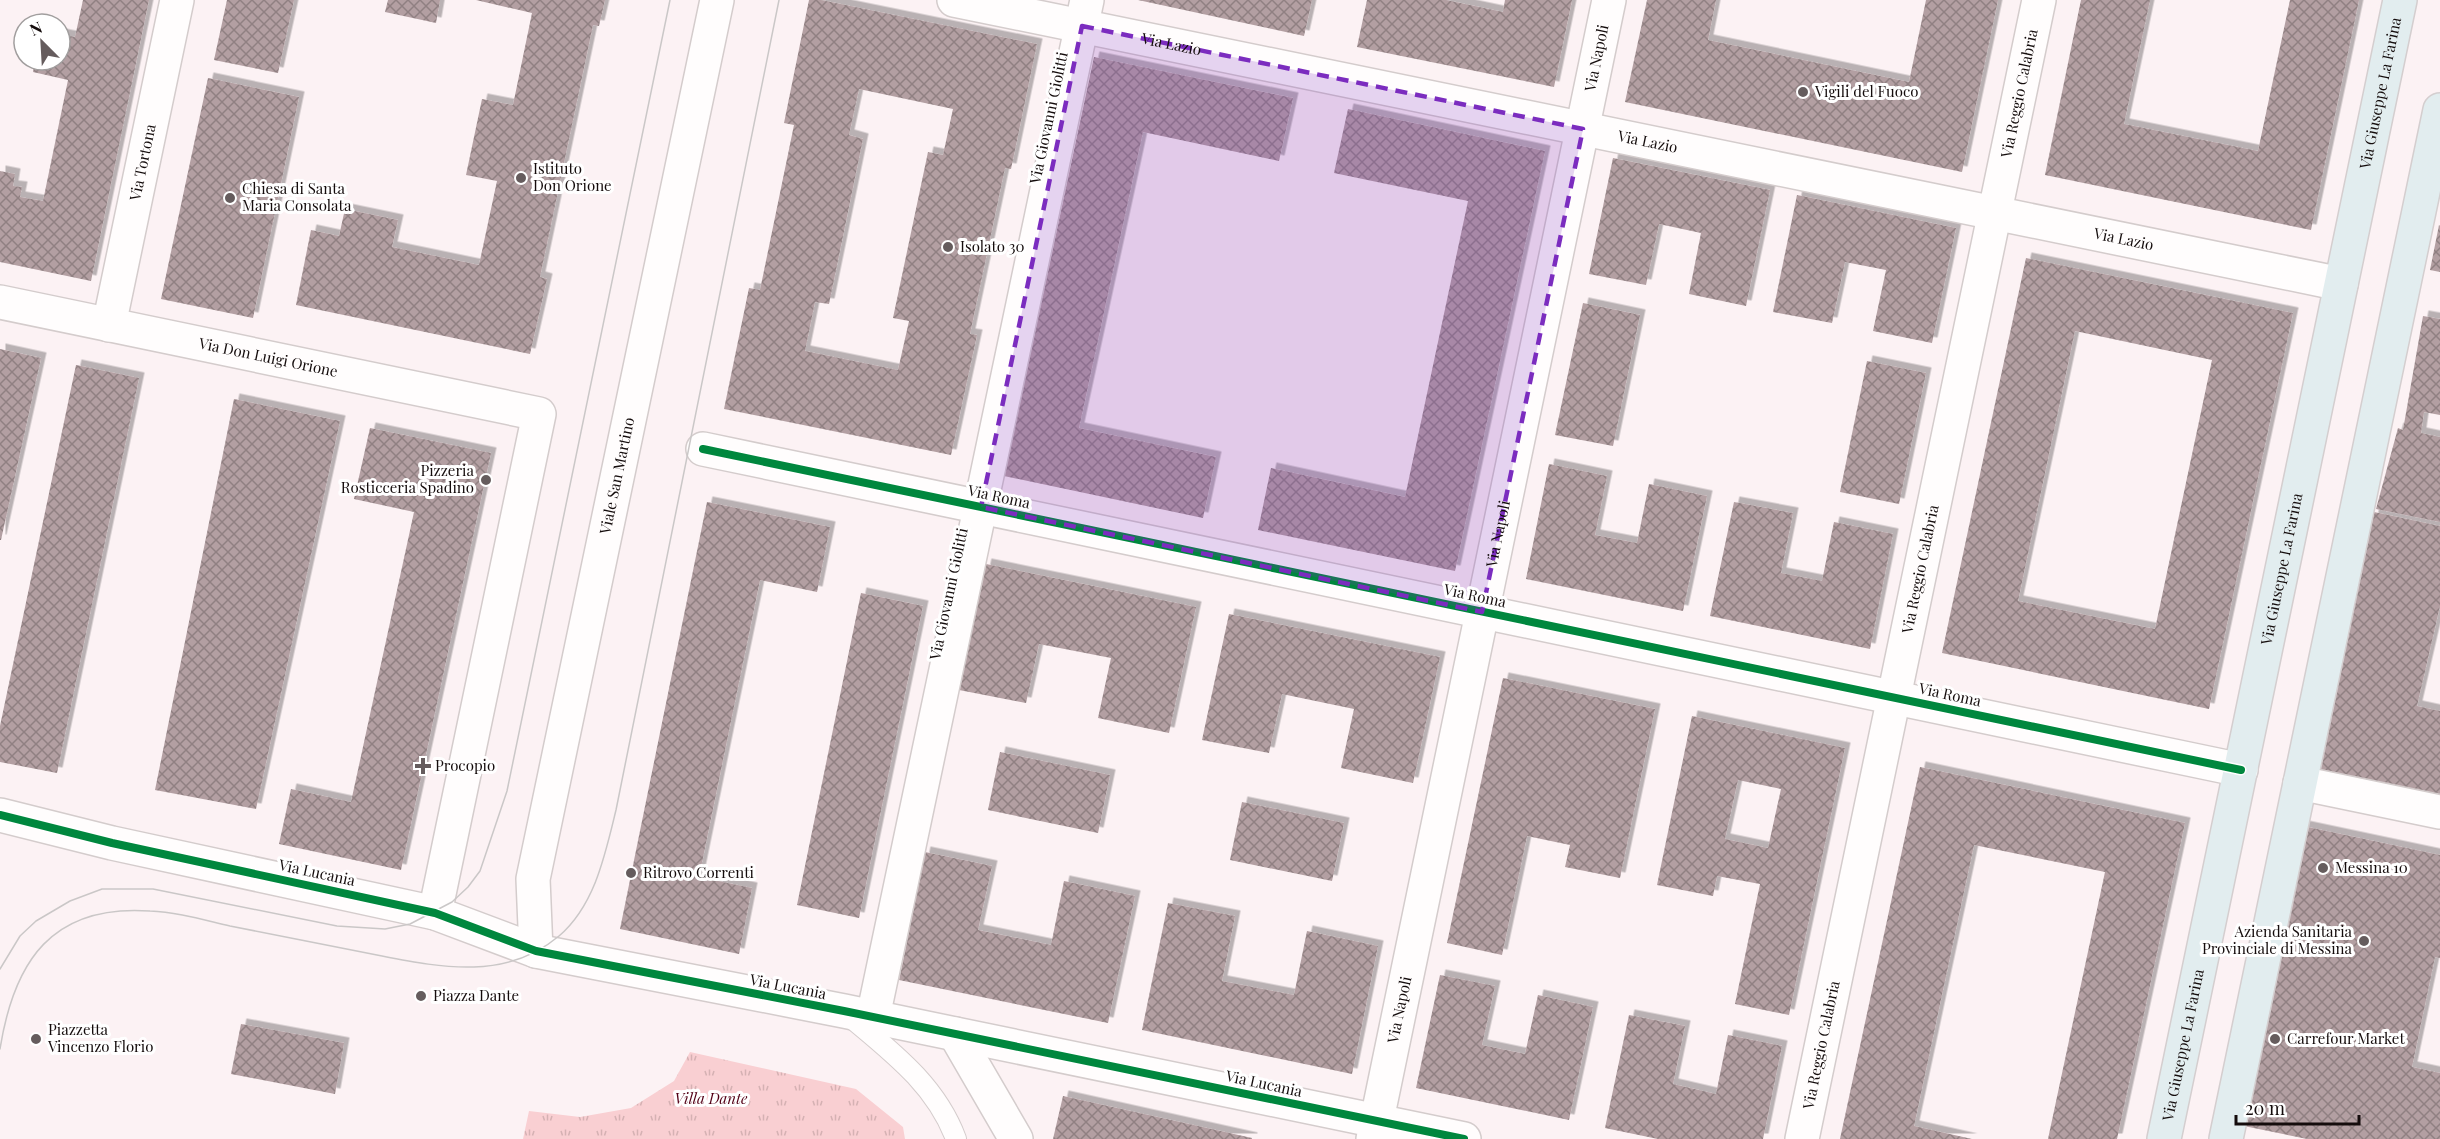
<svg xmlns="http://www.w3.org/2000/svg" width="2440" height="1139" viewBox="0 0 2440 1139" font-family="'Playfair Display',serif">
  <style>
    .grass { fill: url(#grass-tufts) }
    .building { fill: url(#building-cross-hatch); fill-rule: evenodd; filter: url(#shadow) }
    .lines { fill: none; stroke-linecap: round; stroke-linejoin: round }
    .service-casing { stroke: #d4cccc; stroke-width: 22 }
    .minor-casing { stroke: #d4cccc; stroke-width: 36 }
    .primary-casing { stroke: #d4cecf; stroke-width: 36 }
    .service { stroke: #fffdfd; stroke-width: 20 }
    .minor { stroke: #fffdfd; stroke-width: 33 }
    .primary { stroke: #e2edef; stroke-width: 33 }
    .tram { stroke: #cac7c7; stroke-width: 1.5 }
    .cycleway-casing { stroke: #fff; stroke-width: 11 }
    .cycleway { stroke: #00873e; stroke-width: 8 }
    .marked { fill: #7b2cbf; fill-opacity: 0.2; stroke: #7b2cbf; stroke-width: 4.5; stroke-dasharray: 12 8; stroke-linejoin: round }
    .poi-dot { fill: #655c5d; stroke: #fff; stroke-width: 2 }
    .labels { text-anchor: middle; stroke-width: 6; stroke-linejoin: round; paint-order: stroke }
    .street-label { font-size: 15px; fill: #140c0c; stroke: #fff }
    .poi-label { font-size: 15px; fill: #140c0c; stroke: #fff; text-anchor: start }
    .park-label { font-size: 15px; font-style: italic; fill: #530016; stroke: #fff }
  </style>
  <defs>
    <pattern id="grass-tufts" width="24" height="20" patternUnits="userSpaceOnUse" patternTransform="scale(1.5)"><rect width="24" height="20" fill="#f9cfd2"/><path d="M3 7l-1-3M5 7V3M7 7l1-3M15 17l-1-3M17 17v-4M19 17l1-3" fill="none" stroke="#d5b1b3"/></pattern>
    <pattern id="building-cross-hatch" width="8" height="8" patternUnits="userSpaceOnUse" patternTransform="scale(1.5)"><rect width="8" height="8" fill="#b39fa2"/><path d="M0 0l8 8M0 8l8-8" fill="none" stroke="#908082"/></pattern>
    <filter id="shadow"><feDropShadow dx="5.5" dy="-5.5" stdDeviation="0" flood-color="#0004"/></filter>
  </defs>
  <rect width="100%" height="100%" fill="#fcf2f4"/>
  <path class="grass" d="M690,1052L856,1089L903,1127L905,1139H523L529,1111L580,1117L631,1108L674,1081Z"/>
  <path class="building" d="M83,0H149L91,281L0,262V171L15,174L13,186L22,187L20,197L43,201L68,80L33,72L35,60H60V34L75,37Z
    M227,0H294L278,73L214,60Z
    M388,0H440L436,23L385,12Z
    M476,0H605L599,26L593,25L540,277L547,279L530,354L296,305L311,230L339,236L345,209L398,220L392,247L479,265L497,181L466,175L482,99L513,105L532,13Z
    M809,0H821L1037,44L1011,169L1005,168L970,334L977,335L951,455L724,409L749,288L760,290L794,125L784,123ZM859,89L953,109L943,155L928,152L893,318L909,321L898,370L805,351L815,302L829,304L863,139L849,135Z
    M1138,0H1312L1304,36Z
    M1367,0H1446L1503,12L1505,0H1572L1554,87L1357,47Z
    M1647,0H1716L1708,40L1909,82L1926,0H1998L1962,172L1625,102Z
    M2081,0H2150L2124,124L2258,151L2290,0H2359L2311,230L2045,175Z
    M1094,57L1293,98L1279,161L1143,132L1079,428L1216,457L1203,518L1004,476Z
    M208,78L299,97L253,318L161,299Z
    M1348,109L1545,151L1455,571L1258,530L1271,468L1405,497L1468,201L1334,173Z
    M1613,158L1770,190L1746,306L1689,294L1701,233L1659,224L1646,285L1589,274Z
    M1797,195L1956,228L1932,343L1873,331L1886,270L1845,262L1832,323L1773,312Z
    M2439,225L2440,226V272L2430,270Z
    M2026,258L2293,313L2209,709L1942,653ZM2075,331L2212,360L2155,629L2018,601Z
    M1583,303L1640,315L1613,446L1555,435Z
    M2423,316L2440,319V415L2424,412L2421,433L2440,437V522L2376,509L2398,428L2403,430Z
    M0,349L41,358L1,540H0Z
    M1867,361L1926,373L1899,504L1840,492Z
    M76,365L139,378L57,773L0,762V726Z
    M234,399L340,421L256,809L155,790Z
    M370,428L491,453L401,870L279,844L291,789L351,802L414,512L354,499Z
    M1549,464L1607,476L1595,535L1637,543L1649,484L1707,496L1683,611L1526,579Z
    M707,502L830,527L817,592L760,580L699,877L752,888L739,954L620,929Z
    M1734,502L1793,513L1781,573L1822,581L1834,522L1893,534L1870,649L1710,616Z
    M2374,512L2440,526V606L2417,706L2440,711V799L2319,776Z
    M986,564L1196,607L1169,733L1098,718L1111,658L1039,644L1026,703L959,690Z
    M861,593L923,606L859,918L797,905Z
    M1229,614L1440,657L1413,783L1341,768L1354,709L1282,694L1269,753L1202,740Z
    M1503,678L1655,709L1620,878L1565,867L1570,845L1527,836L1502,955L1447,943Z
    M1692,716L1845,748L1789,1015L1735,1004L1760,884L1717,876L1713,896L1657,885ZM1738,780L1781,789L1768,848L1725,839Z
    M1000,752L1110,775L1098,833L988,810Z
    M1920,767L2185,823L2117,1139H2048L2105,872L1974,845L1914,1126L1972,1139H1840Z
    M1242,802L1344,823L1332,881L1230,860Z
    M2303,826L2440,855V958L2435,957L2412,1067L2440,1073V1139H2307L2239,1125Z
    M925,852L992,866L978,930L1051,945L1064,881L1135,896L1108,1023L899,980Z
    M1168,903L1235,916L1222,981L1294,995L1307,931L1378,946L1352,1074L1142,1030Z
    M1440,975L1495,986L1482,1045L1525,1054L1538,995L1593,1007L1569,1120L1416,1088Z
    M1629,1015L1685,1026L1673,1084L1716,1094L1728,1035L1782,1046L1763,1139H1658L1605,1128Z
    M241,1024L344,1043L335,1094L231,1074Z
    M1063,1096L1252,1138V1139H1053Z"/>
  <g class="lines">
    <defs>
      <path id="service" d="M849,1016C892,1052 936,1085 956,1139"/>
      <g id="minor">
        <path id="s1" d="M954,0L2341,284"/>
        <path id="s2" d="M0,302L539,414L435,913"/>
        <path id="s3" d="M109,325L177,0"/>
        <path d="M703,449L2241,770"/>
        <path d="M2300,783L2440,812"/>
        <path d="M0,815L112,843L435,913L536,951L844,1011L1464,1139"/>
        <path id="s4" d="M536,951L533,879L717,0"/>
        <path d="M873,1017L1087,0"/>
        <path d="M955,1034L1016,1139"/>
        <path id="s5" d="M1373,1139L1609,0"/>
        <path id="s6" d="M1802,1139L2039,0"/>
      </g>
      <g id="primary">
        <path id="s7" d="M2164,1139L2400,0"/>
        <path d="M2226,1139L2440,110"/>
      </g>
    </defs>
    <use href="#service" class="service-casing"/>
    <use href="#minor" class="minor-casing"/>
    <use href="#primary" class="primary-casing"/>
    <use href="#service" class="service"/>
    <use href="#minor" class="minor"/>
    <use href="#primary" class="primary"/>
    <path class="tram" d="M0,969L20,936L36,921L70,901L102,889H153L337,926L385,929L410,924L452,902L468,887L480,871L507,791L670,0
      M0,1049C14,961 52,904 150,911C177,912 204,920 230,926C281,936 331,946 382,956C443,968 507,980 559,936C595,905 605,855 616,810L779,0"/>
    <defs>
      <path id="cycleway" d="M703,449L2241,770
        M0,815L112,843L435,913L536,951L844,1011L1464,1139"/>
    </defs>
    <use href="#cycleway" class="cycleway-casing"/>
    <use href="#cycleway" class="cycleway"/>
  </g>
  <path class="marked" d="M1082,26L1583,129L1482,612L981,507Z"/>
  <g class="poi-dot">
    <circle cx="1803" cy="92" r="6"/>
    <circle cx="521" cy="178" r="6"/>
    <circle cx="230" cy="198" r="6"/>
    <circle cx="948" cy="247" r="6"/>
    <circle cx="486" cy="480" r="6"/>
    <path d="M420 757h6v6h6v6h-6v6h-6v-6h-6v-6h6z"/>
    <circle cx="2323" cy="868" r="6"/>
    <circle cx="631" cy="873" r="6"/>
    <circle cx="2364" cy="941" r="6"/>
    <circle cx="421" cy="996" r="6"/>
    <circle cx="36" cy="1039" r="6"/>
    <circle cx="2275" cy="1039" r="6"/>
  </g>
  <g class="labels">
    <g class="street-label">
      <text dy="5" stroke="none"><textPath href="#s1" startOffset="222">Via Lazio</textPath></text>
      <text dy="5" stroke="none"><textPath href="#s5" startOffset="1104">Via Napoli</textPath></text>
      <text dy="5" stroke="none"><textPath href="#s6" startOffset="1068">Via Reggio Calabria</textPath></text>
      <text dy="5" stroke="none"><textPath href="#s7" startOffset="1068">Via Giuseppe La Farina</textPath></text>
      <text transform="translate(1049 118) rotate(-78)" y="5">Via Giovanni Giolitti</text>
      <text dy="5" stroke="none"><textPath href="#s1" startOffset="708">Via Lazio</textPath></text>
      <text dy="5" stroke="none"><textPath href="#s3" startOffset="166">Via Tortona</textPath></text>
      <text dy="5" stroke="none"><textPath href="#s1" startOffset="1194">Via Lazio</textPath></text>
      <text dy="5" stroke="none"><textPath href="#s2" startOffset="274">Via Don Luigi Orione</textPath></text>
      <text dy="5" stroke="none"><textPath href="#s4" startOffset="484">Viale San Martino</textPath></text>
      <text transform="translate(999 497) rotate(12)" y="5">Via Roma</text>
      <text dy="5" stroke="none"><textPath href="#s5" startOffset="618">Via Napoli</textPath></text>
      <text dy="5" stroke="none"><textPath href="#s6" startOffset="582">Via Reggio Calabria</textPath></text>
      <text dy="5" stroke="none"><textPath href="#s7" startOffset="582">Via Giuseppe La Farina</textPath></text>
      <text transform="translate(949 594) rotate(-78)" y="5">Via Giovanni Giolitti</text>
      <text transform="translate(1475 596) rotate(12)" y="5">Via Roma</text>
      <text transform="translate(1950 695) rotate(12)" y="5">Via Roma</text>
      <text transform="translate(317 873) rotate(12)" y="5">Via Lucania</text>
      <text transform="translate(788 987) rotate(11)" y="5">Via Lucania</text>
      <text dy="5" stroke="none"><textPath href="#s5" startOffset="132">Via Napoli</textPath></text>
      <text dy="5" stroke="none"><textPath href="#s6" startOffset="96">Via Reggio Calabria</textPath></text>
      <text dy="5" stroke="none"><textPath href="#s7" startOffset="96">Via Giuseppe La Farina</textPath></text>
      <text transform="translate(1264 1084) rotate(12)" y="5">Via Lucania</text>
    </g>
    <g class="poi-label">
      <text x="1815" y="97">Vigili del Fuoco</text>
      <text x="533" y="174">Istituto<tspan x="533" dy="17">Don Orione</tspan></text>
      <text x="242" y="194">Chiesa di Santa<tspan x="242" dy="17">Maria Consolata</tspan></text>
      <text x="960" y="252">Isolato 30</text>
      <text x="474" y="476" text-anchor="end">Pizzeria<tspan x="474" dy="17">Rosticceria Spadino</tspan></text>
      <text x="435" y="771">Procopio</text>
      <text x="2335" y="873">Messina 10</text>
      <text x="643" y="878">Ritrovo Correnti</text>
      <text x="2352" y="937" text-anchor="end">Azienda Sanitaria<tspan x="2352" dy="17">Provinciale di Messina</tspan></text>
      <text x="433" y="1001">Piazza Dante</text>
      <text x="48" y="1035">Piazzetta<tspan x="48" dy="17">Vincenzo Florio</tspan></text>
      <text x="2287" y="1044">Carrefour Market</text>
    </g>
    <g class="park-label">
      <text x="711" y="1104">Villa Dante</text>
    </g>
  </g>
  <g transform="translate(42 42) rotate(336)"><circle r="28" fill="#ffffff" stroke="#a19e9e" stroke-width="1.5"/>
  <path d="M0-4.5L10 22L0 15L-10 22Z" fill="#655c5d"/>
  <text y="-9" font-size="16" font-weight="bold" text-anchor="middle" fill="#140c0c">N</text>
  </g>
  <path d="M2236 1115v9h123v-9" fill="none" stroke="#140c0c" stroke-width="3"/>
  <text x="2245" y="1115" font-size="18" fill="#140c0c" stroke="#ffffff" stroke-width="4.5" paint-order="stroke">20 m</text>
</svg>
